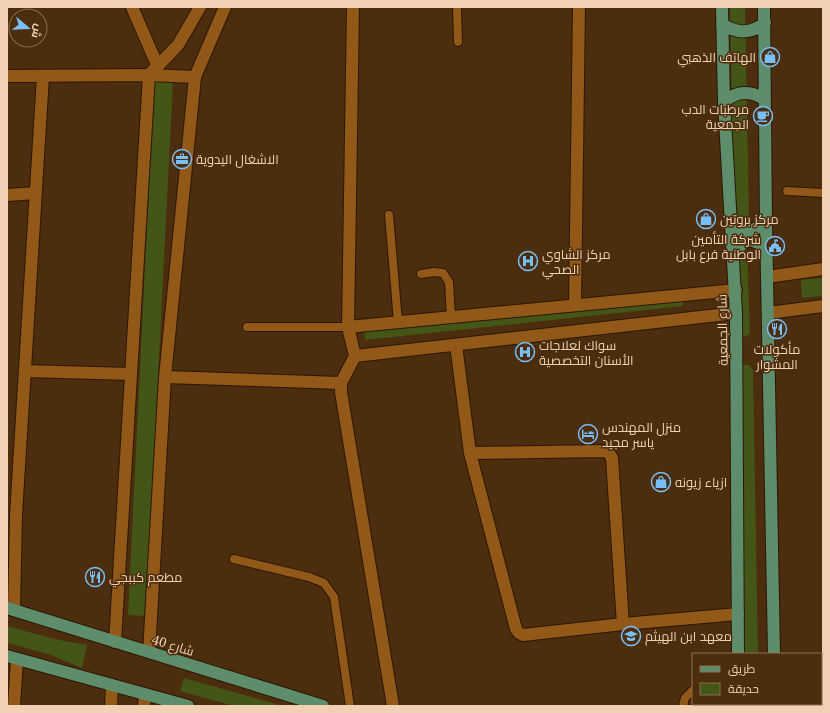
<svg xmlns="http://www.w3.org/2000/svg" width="830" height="713" viewBox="0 0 830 713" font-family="'Noto Serif',Cairo,serif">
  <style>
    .green { fill: #445518 }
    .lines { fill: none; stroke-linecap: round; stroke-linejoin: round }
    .lane-casing { stroke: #2a1806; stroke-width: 10 }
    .street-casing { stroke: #2a1806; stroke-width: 14 }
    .secondary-casing { stroke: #2a1806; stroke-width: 14 }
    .primary-casing { stroke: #2a1806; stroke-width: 14 }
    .lane { stroke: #915818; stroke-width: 8 }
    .street { stroke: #915818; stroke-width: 12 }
    .secondary { stroke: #915818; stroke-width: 12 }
    .primary { stroke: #5d8d6b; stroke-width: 12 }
    .labels { text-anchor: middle; stroke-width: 3; stroke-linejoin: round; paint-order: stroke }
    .poi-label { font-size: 13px; fill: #f1d0b4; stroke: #4c2d0d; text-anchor: start }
    .street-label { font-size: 13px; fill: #f1d0b4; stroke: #4c2d0d }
  </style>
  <rect width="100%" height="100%" fill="#4c2d0d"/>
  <path class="green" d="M730,7H745L749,218L747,223L743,225L734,222Z
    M173,81L146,616L128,615L154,82Z
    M738,247H744L747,250L750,333C746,338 743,338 737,335Z
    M823,278V296L802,298L801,280Z
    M683,293V306L365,340L364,327Z
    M742,365H749L753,370L758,654H742Z
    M7,626L54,639L87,645L82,668L48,654L7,643Z
    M184,678L283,706H234L180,691Z"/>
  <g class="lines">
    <defs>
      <path id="lane" d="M457,7L458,42
        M787,191L823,193
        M389,215L398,322
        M421,274L434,272L443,273L449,282L451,317
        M247,327H348
        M234,559L309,577L324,583L334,597L350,706
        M683,706L685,698L693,690"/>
      <path id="street" d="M132,7L158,67
        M353,7L348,327L355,356L341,383V392L393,706
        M7,76L149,75L195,77
        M7,195L36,193
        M767,277L823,269
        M575,305L579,7
        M768,313L823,306
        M348,327L736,290
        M456,345L470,453L516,629L519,633L523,635L623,624L738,614
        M355,356L736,313
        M25,371L130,374
        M165,377L341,383
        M470,453L604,451L609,453L612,458L623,624
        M14,610L16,515L43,76
        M14,706L17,659"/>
      <path id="secondary" d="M115,642L149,75L178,45L200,7
        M149,652L165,377L195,77L225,7
        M111,706L112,685
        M144,706L145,694"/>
      <path id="primary" d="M722,7L724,102L736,313L738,654
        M764,7L766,222L774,654
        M722,24C737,34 751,34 765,23
        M724,102C736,91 750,90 764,99
        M732,227C745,232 755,232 766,222
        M733,255L743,243L750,240L758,243L767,250
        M7,608L323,706
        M7,656L188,706
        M740,704V706
        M775,704V706"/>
    </defs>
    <use href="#lane" class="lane-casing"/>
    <use href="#street" class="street-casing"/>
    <use href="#secondary" class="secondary-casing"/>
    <use href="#primary" class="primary-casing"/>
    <use href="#lane" class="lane"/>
    <use href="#street" class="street"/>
    <use href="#secondary" class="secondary"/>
    <use href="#primary" class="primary"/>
  </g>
  <defs>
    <symbol id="shop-ring" viewBox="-11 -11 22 22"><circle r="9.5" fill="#4c2d0d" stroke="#78bff7" stroke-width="1.5"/><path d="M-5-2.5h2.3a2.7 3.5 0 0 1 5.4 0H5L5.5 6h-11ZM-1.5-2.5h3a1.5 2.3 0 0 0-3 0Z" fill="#78bff7"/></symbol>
    <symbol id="cafe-ring" viewBox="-11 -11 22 22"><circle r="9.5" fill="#4c2d0d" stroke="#78bff7" stroke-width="1.5"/><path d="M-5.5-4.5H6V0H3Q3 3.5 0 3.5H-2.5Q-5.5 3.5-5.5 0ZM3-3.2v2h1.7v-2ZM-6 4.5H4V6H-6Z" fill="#78bff7"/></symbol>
    <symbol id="office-ring" viewBox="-11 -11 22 22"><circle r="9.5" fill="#4c2d0d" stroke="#78bff7" stroke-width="1.5"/><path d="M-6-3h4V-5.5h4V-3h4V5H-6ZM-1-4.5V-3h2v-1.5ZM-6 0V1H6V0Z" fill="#78bff7"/></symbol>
    <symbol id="civic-ring" viewBox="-11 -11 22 22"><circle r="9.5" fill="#4c2d0d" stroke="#78bff7" stroke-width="1.5"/><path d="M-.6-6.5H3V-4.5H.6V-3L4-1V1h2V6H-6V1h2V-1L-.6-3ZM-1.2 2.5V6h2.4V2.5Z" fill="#78bff7"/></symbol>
    <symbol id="hospital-ring" viewBox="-11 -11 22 22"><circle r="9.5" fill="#4c2d0d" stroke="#78bff7" stroke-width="1.5"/><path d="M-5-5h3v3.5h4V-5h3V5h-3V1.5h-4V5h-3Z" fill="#78bff7"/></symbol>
    <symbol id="restaurant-ring" viewBox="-11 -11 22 22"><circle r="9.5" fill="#4c2d0d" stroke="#78bff7" stroke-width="1.5"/><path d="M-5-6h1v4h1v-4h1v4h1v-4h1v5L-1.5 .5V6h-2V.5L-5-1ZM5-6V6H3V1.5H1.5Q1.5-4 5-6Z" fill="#78bff7"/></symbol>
    <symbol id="hotel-ring" viewBox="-11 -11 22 22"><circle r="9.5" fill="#4c2d0d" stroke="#78bff7" stroke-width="1.5"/><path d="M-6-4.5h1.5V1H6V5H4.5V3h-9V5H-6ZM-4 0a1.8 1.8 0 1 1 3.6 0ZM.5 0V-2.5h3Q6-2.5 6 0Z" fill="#78bff7"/></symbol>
    <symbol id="school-ring" viewBox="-11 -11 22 22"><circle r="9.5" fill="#4c2d0d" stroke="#78bff7" stroke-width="1.5"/><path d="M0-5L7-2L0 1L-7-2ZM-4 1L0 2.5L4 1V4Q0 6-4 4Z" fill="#78bff7"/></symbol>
  </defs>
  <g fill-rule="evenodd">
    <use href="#shop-ring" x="759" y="46" width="22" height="22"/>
    <use href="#cafe-ring" x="752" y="105" width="22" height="22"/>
    <use href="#office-ring" x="171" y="148" width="22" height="22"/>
    <use href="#shop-ring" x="695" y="208" width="22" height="22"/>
    <use href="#civic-ring" x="764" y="235" width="22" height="22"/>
    <use href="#hospital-ring" x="517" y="250" width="22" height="22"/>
    <use href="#restaurant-ring" x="766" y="318" width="22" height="22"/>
    <use href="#hospital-ring" x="514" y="341" width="22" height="22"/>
    <use href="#hotel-ring" x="577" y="423" width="22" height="22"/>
    <use href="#shop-ring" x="650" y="471" width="22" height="22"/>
    <use href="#restaurant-ring" x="84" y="566" width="22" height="22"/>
    <use href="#school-ring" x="620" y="625" width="22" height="22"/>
  </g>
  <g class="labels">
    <g class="poi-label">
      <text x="756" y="62" text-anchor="end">الهاتف الذهبي</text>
      <text x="749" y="114" text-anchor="end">مرطبات الدب<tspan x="749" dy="15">الجمعية</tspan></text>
      <text x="196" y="164">الاشغال اليدوية</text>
      <text x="720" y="224">مركز بروتين</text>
      <text x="761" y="244" text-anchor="end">شركة التأمين<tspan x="761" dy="15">الوطنية فرع بابل</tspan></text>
      <text x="542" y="259">مركز الشاوي<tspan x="542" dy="15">الصحي</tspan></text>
      <text x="539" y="350">سواك لعلاجات<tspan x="539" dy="15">الأسنان التخصصية</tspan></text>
      <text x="777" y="354" text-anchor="middle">مأكولات<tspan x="777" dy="15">المشوار</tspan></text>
      <text x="602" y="432">منزل المهندس<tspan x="602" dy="15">ياسر مجيد</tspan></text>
      <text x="675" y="487">ازياء زيونه</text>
      <text x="109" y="582">مطعم كببجي</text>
      <text x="645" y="641">معهد ابن الهيثم</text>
    </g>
    <g class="street-label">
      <text transform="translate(722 330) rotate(-91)" y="5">شارع الجمعية</text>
      <text transform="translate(173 645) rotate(17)" y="5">شارع 40</text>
    </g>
  </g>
  <rect width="830" height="713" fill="none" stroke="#f1d0b4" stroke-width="16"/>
  <rect x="692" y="653" width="130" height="52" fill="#4c2d0d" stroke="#8e6e50"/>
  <rect x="700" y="666" width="20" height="6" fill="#5d8d6b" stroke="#8e6e50"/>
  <text x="728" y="673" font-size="12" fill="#f1d0b4">طريق</text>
  <rect x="700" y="683" width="20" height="12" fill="#445518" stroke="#8e6e50"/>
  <text x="728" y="693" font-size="12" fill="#f1d0b4">حديقة</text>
  <g transform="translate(28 28) rotate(109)"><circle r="19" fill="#4c2d0d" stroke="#8e6e50"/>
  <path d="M0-3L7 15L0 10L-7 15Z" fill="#78bff7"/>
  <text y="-6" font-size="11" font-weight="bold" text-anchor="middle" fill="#f1d0b4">ش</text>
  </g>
</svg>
